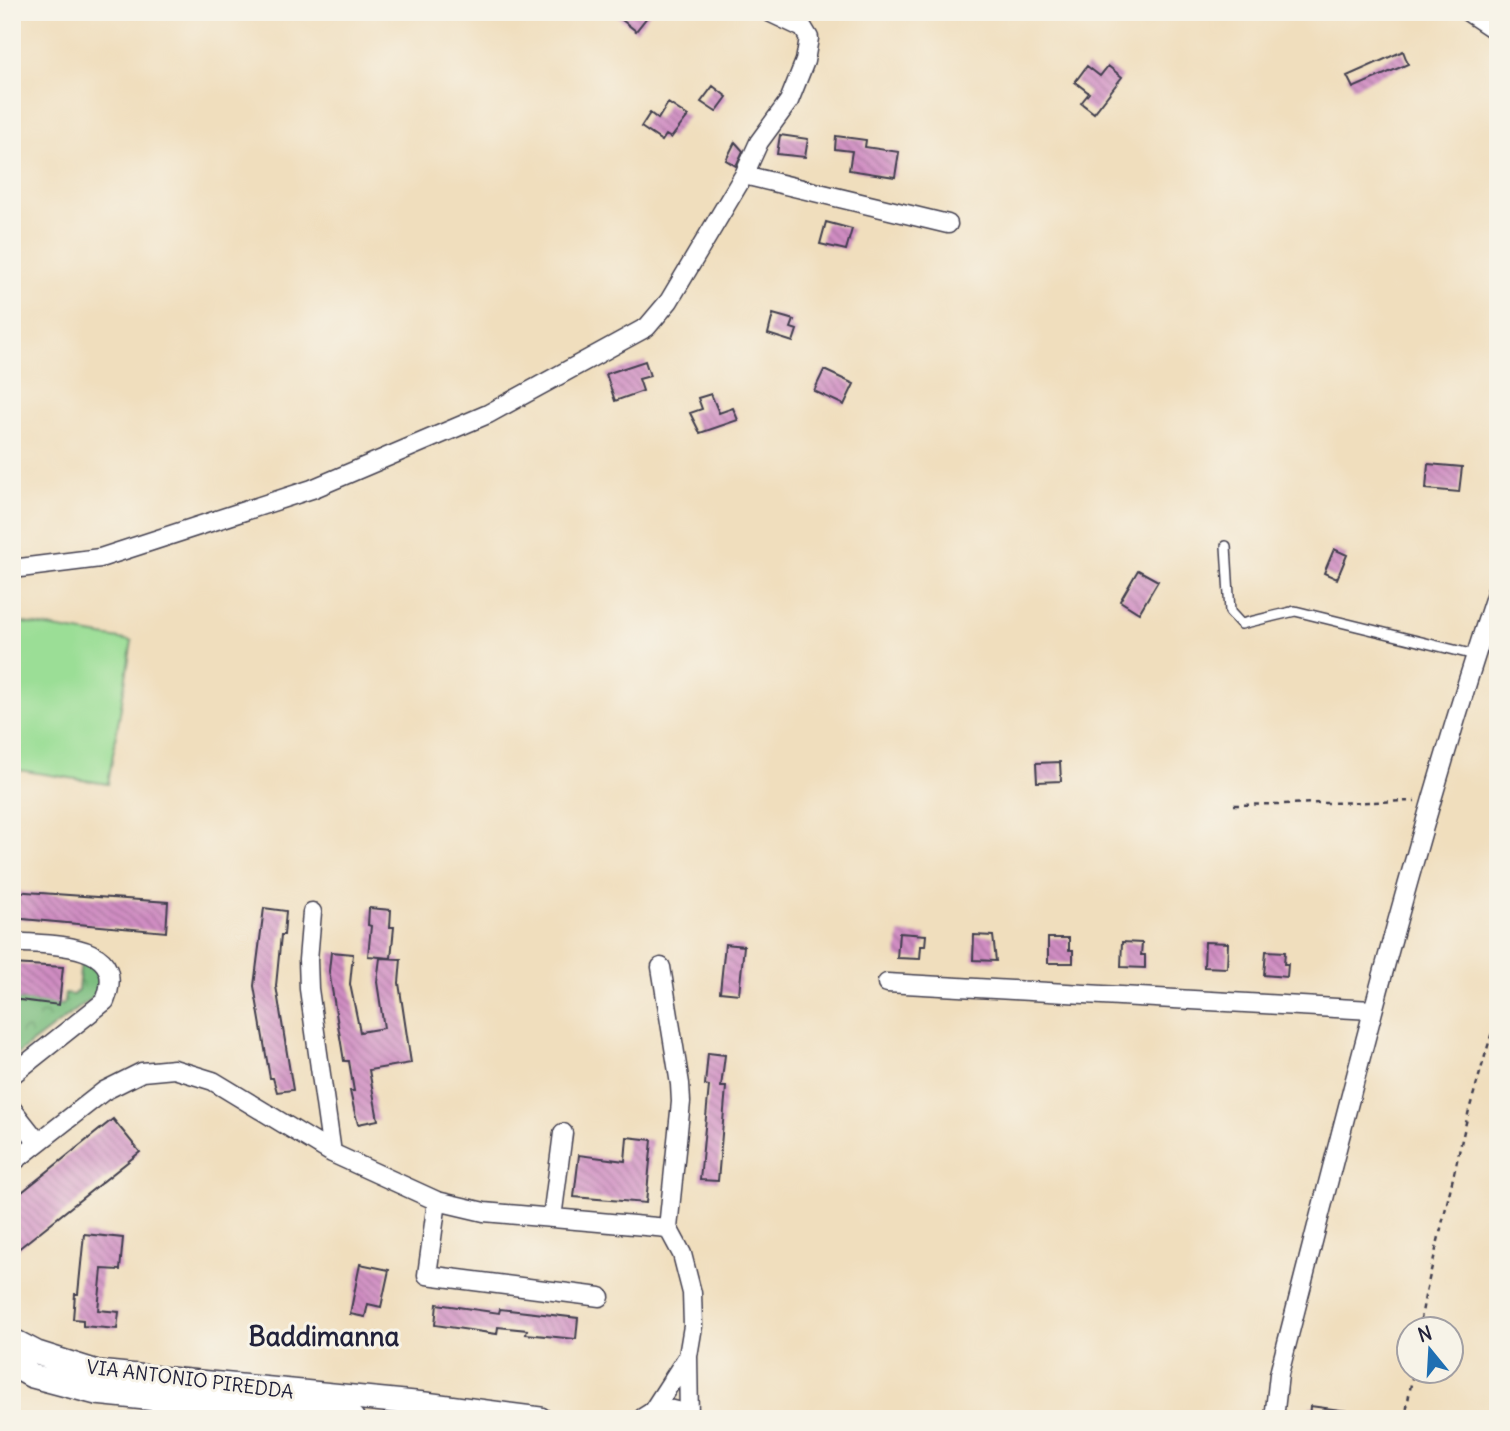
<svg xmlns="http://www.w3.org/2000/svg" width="1510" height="1431" viewBox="0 0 1510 1431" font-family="Delius,sans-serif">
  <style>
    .forest { fill: url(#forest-crowns); stroke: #4f705d; stroke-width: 2 }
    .pitch { fill: #9bde96; stroke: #5e8068; stroke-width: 2 }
    .building { fill: url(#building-back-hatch) }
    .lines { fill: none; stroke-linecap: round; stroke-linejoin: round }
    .service-casing { stroke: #413e4e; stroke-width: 12 }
    .minor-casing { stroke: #413e4e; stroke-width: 21 }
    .tertiary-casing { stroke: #413e4e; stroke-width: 26 }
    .path { stroke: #413e4e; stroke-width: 2.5; stroke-dasharray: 5 5; stroke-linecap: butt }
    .service { stroke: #fff; stroke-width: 9 }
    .minor { stroke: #fff; stroke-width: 18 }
    .tertiary { stroke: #fff; stroke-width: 23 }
    .labels { text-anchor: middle; stroke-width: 6; stroke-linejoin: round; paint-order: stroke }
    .street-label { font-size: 19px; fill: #22223b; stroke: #f7f3e8 }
    .district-label { font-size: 26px; font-weight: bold; fill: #22223b; stroke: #f7f3e8 }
  </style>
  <defs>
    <pattern id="forest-crowns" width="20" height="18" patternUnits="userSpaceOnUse" patternTransform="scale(1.75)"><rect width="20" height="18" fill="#7cbd7f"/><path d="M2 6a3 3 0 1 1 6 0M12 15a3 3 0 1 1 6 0" fill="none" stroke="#659969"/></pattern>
    <pattern id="building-back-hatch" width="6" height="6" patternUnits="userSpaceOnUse" patternTransform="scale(1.75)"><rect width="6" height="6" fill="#d08dc2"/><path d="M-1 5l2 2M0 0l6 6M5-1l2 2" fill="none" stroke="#a8739f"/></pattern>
  </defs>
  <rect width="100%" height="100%" fill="#f7f3e8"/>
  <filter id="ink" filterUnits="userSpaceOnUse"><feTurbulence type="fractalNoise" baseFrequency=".0143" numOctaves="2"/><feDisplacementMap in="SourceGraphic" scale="14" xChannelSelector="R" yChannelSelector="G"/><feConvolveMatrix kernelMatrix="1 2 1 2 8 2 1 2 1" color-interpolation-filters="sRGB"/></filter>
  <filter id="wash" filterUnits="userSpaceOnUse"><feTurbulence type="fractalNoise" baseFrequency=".00686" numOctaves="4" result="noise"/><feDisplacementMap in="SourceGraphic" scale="28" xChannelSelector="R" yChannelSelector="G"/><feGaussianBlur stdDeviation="1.57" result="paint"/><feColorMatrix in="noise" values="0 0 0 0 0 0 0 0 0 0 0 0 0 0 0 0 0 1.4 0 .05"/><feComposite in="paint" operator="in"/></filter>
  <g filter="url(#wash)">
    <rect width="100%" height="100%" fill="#f0debd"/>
    <path class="forest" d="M81,960C99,964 103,979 96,995L12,1058V999L63,1005L65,994L73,995L78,990Z"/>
    <path class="pitch" d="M12,621L132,641L108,784L12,769Z"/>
    <g id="blocks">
      <path class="building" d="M612,12H651L636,31Z
        M1403,51L1408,64L1353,88L1347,76Z
        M1087,66L1100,76L1108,66L1122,77L1094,113L1081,103L1089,93L1075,82Z
        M713,86L727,97L716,112L701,102Z
        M668,103L688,116L671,138L666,135L662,141L641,127L650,113L658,119Z
        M780,135L808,139L805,157L777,154Z
        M836,136L866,140L865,147L899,152L895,177L849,170L852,151L835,149Z
        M735,142L743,151L736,166L726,160Z
        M826,222L852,229L846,250L820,244Z
        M773,314L794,320L791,328L797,330L793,342L768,334Z
        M645,361L650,376L639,379L643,391L615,401L606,374Z
        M824,370L854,384L844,405L814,391Z
        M711,394L719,413L733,408L738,420L700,433L690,413L702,409L698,398Z
        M1428,464L1462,467L1459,492L1426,489Z
        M1334,549L1347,555L1337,579L1324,573Z
        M1138,570L1158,581L1139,613L1120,601Z
        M1060,762L1061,781L1037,782L1036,763Z
        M12,891L168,902L166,932L12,918Z
        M264,908L286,911L284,935H281L276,986L293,1090L277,1092L273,1078H270L254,986Z
        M369,908L391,910L390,927H394L391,958L368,956L371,926L368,925Z
        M899,933L926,935L925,946H921L920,959L897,958Z
        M974,935L993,936L996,961L973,960Z
        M1048,938H1069V950H1073V963H1048Z
        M1122,942L1142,943L1141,955H1145V968L1121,967Z
        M1205,942L1228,943L1227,968L1204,967Z
        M725,944L744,946L739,994L720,992Z
        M1266,951L1285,952L1284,964H1288L1287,977L1264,975Z
        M331,952L353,954L350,984L360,1032L384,1028L377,982L380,958L401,959L399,983L411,1063L369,1070L378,1120L358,1124L354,1109L350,1091H354L349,1061H344L329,971Z
        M12,964L63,967L59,1005L12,999Z
        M708,1053L725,1055L721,1087H726L718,1181L700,1180L709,1086L705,1085Z
        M113,1119L140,1152L12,1254V1200Z
        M627,1137L652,1140L646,1203L574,1197L579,1155L625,1161Z
        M84,1234L123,1238L120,1270L102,1269L98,1310L119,1312L117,1329L83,1326V1320L73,1319L75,1294H78Z
        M360,1264L389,1270L381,1307L368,1304L365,1317L350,1314Z
        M437,1304L499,1313L500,1309L578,1318L576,1339L526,1334L527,1330L498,1327L497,1334L435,1325Z
        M1310,1406L1349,1411L1348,1419H1309Z"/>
    </g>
  </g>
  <g filter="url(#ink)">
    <use href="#blocks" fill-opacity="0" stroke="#413e4e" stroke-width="2"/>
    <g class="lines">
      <defs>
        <path id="service" d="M1226,546L1230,612L1241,624L1295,611L1475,655"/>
        <path id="minor" d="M1468,12L1498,32
          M744,175L948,224
          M12,569L100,558L312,489L488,414L647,327L669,301L744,175L759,142L789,101L805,61L809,38L803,28L769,12
          M312,912L308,960L309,989L332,1153
          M12,942C49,946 130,940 105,1001L12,1075
          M661,967L680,1084L681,1102L668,1228
          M887,983L1372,1010
          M12,1109L38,1142
          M12,1163L104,1091L142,1072L174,1069L213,1081L332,1153L437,1201L484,1212L668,1228L682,1254L692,1293L693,1326L688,1356L689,1419
          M437,1201L427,1275L600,1297
          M552,1218L563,1133
          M650,1415L686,1359
          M1274,1419L1279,1374C1347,1110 1412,845 1498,587"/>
        <path id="tertiary" d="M12,1340L37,1353L97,1372L425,1404L540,1419
          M12,1365L32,1376L96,1393L353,1419
          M645,1419C659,1409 673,1410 688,1419"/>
      </defs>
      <use href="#service" class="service-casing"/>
      <use href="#minor" class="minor-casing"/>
      <use href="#tertiary" class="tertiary-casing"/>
      <path class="path" d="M1234,805L1415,801
        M1419,1330L1425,1296L1469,1110L1498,1012
        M1405,1419L1413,1372"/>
      <use href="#service" class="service"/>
      <use href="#minor" class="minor"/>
      <use href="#tertiary" class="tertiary"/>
    </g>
  </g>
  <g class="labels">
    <g class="street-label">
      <text transform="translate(190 1379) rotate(7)" y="7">VIA ANTONIO PIREDDA</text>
    </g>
    <g class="district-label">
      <text x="324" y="1346">Baddimanna</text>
    </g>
  </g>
  <rect width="1510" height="1431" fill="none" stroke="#f7f3e8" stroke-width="42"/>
  <g transform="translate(1430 1350) rotate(342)"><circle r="33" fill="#f7f3e8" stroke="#a29fa3" stroke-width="2"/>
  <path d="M0-5L12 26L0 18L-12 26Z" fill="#1f6fb2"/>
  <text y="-10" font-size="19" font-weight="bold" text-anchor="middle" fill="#22223b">N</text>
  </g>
</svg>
